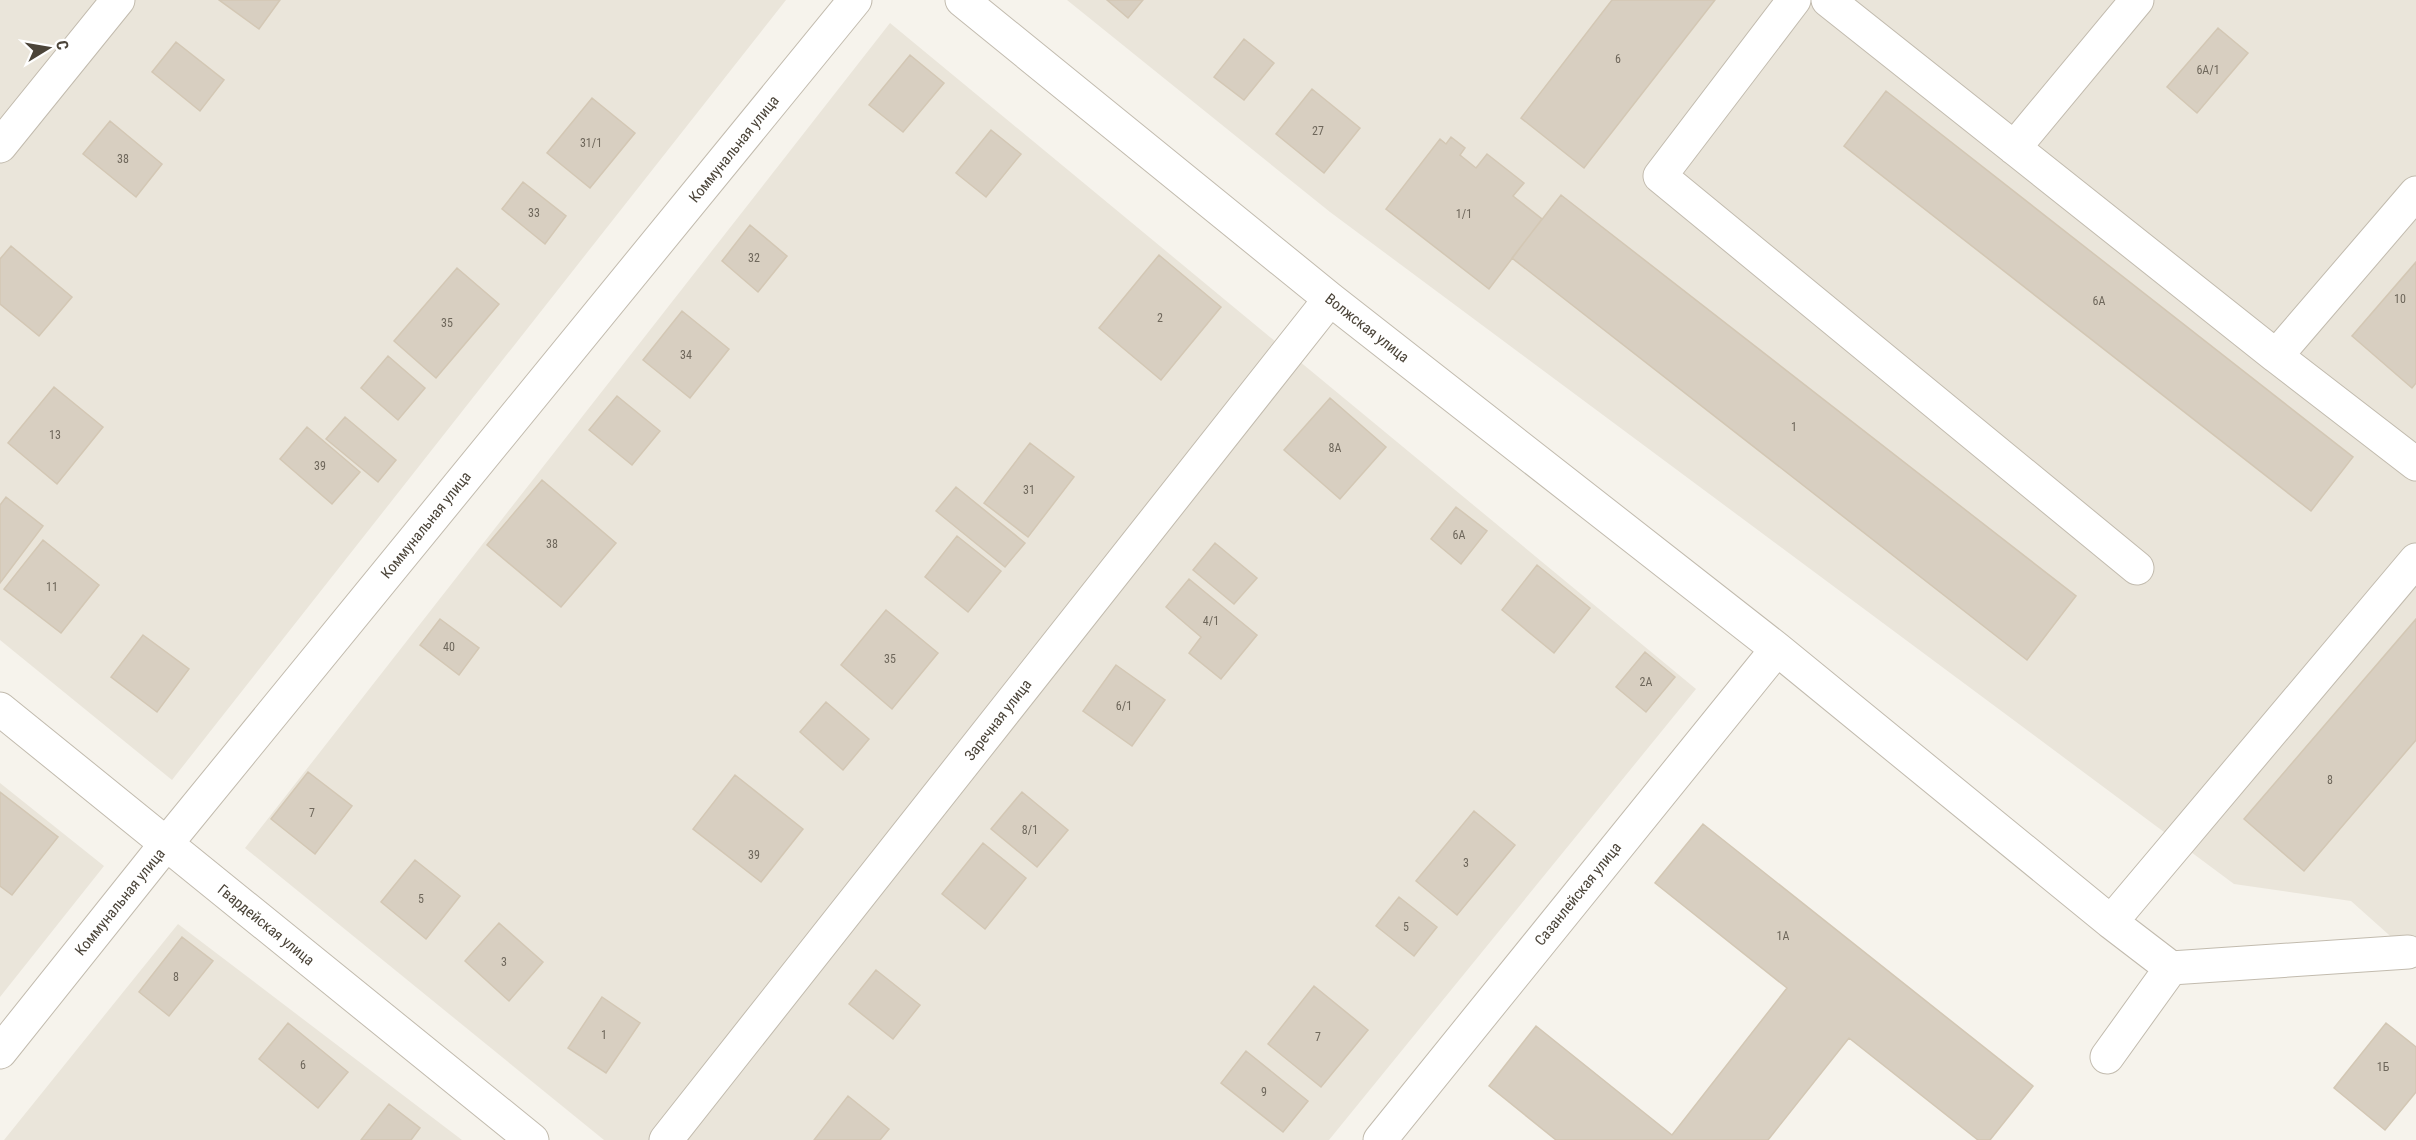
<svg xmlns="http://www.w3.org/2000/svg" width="2416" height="1140" viewBox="0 0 2416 1140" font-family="'Roboto Condensed',sans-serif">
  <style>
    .residential { fill: #eae5da }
    .building { fill: #d8cfc1; stroke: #d3c7b4; stroke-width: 1.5 }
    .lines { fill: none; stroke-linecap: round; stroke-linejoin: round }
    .minor-casing { stroke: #c2bbae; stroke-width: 35 }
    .minor { stroke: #fff; stroke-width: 33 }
    .labels { text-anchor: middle; stroke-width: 4.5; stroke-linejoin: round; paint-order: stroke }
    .number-label { font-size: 12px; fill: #6e675b }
    .street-label { font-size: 15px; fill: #4b4439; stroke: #fff }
  </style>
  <rect width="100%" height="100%" fill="#f6f3ec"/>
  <path class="residential" d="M0,0H786L172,780L0,640Z
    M1067,0H2416V959L2351,901L2234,884L1330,212Z
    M890,23L1696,689L1329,1140H604L245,848Z
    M0,783L104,866L0,997Z
    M178,924L462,1140H4Z"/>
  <path class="building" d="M219,0H280L259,29Z
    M1107,0H1143L1128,18Z
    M1612,0H1715L1584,168L1521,118Z
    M2218,28L2248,53L2197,113L2167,87Z
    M1244,39L1274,63L1244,100L1214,77Z
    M176,42L224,80L200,111L152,72Z
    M910,55L944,83L903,132L869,105Z
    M1312,89L1360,128L1324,173L1276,134Z
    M1886,91L2353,457L2311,511L1844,146Z
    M592,98L635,133L590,188L547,153Z
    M110,121L162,164L136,197L83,154Z
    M991,130L1021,154L986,197L956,173Z
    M1451,137L1465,148L1460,155L1476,168L1487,154L1524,183L1513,196L1542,219L1489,289L1386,209L1440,139L1446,144Z
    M523,182L566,216L545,244L502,209Z
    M1561,195L2076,596L2027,660L1512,258Z
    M750,225L787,256L758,292L722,261Z
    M11,246L72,297L39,336L0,304V259Z
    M1159,255L1221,307L1161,380L1099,328Z
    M2416,262V383L2412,388L2352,336Z
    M457,268L499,304L436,378L394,341Z
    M682,311L729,349L690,398L643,360Z
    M388,356L425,388L398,420L361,388Z
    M54,387L103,427L57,484L8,443Z
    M617,396L660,431L632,465L589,430Z
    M1330,398L1386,447L1340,499L1284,450Z
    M345,417L396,460L378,482L326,439Z
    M307,427L360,472L332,504L280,459Z
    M1030,443L1074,477L1028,537L984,503Z
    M542,480L616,543L561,607L487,545Z
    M956,487L1025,543L1005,567L936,511Z
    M6,497L43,526L0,583V505Z
    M1456,507L1487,531L1461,564L1431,539Z
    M957,536L1001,571L968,612L925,577Z
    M43,540L99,585L61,633L4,589Z
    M1215,543L1257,578L1234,604L1193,570Z
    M1537,565L1590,608L1554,653L1502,610Z
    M1189,579L1257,635L1221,679L1189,653L1201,637L1166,607Z
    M886,610L938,653L892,709L841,665Z
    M440,619L479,648L459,675L420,645Z
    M2416,619V740L2304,871L2244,819Z
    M143,635L189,669L157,712L111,677Z
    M1645,652L1675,677L1646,712L1616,687Z
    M1116,665L1165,700L1132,746L1083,711Z
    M826,702L869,739L843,770L800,732Z
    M308,772L352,806L315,854L271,819Z
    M735,775L803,829L761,882L693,829Z
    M0,792L58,837L12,895L0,886Z
    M1022,792L1068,830L1037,867L991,829Z
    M1474,811L1515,845L1457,915L1416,881Z
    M1703,824L2033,1086L1990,1140H1978L1849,1038L1768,1140H1556L1489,1086L1536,1026L1672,1135L1787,988L1655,883Z
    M983,843L1026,878L985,929L942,894Z
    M415,860L460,896L426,939L381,902Z
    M1399,897L1437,927L1414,956L1376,926Z
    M499,923L543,962L509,1001L465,961Z
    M182,937L213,961L169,1016L139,992Z
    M876,970L920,1005L893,1039L849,1004Z
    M1314,986L1368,1030L1321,1087L1268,1044Z
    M602,997L640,1023L606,1073L568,1048Z
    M288,1023L348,1072L318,1108L259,1059Z
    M2386,1023L2416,1047V1092L2385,1130L2334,1088Z
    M1246,1051L1308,1101L1283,1132L1221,1083Z
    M848,1096L889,1129L880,1140H814Z
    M389,1104L420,1128L411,1140H361Z"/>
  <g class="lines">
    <defs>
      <path id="minor" d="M962,0L1330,299L1777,649L2111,922L2416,560
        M1794,0L1660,176L2137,568
        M1828,0L2276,356L2416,193
        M0,146L118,0
        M2014,148L2137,0
        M2276,356L2416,464
        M0,709L532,1140
        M2171,968L2408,952
        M0,1052L166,844L855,0
        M2107,1057L2171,968L2111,922
        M666,1140L1330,299
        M1380,1140L1777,649"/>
    </defs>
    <use href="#minor" class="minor-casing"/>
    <use href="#minor" class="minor"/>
  </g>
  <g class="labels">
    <g class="number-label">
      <text x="1618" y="63">6</text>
      <text x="2208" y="74">6А/1</text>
      <text x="1318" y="135">27</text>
      <text x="591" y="147">31/1</text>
      <text x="123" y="163">38</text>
      <text x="534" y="217">33</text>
      <text x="1464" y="218">1/1</text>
      <text x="754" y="262">32</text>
      <text x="2400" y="303">10</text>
      <text x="2099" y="305">6А</text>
      <text x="1160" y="322">2</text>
      <text x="447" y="327">35</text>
      <text x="686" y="359">34</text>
      <text x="1794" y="431">1</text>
      <text x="55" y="439">13</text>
      <text x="1335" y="452">8А</text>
      <text x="320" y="470">39</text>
      <text x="1029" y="494">31</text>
      <text x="1459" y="539">6А</text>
      <text x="552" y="548">38</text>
      <text x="52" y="591">11</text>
      <text x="1211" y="625">4/1</text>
      <text x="449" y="651">40</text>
      <text x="890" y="663">35</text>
      <text x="1646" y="686">2А</text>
      <text x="1124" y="710">6/1</text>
      <text x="2330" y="784">8</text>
      <text x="312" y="817">7</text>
      <text x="1030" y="834">8/1</text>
      <text x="754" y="859">39</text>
      <text x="1466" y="867">3</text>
      <text x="421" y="903">5</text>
      <text x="1406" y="931">5</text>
      <text x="1783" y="940">1А</text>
      <text x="504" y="966">3</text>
      <text x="176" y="981">8</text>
      <text x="604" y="1039">1</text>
      <text x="1318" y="1041">7</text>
      <text x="303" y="1069">6</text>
      <text x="2383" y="1071">1Б</text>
      <text x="1264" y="1096">9</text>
    </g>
    <g class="street-label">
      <text transform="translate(734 149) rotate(-51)" y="5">Коммунальная улица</text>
      <text transform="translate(1367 328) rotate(38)" y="5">Волжская улица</text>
      <text transform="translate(426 525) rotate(-51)" y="5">Коммунальная улица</text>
      <text transform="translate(998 720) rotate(-52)" y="5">Заречная улица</text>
      <text transform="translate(1578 894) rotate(-51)" y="5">Сазанлейская улица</text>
      <text transform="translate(120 902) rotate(-51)" y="5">Коммунальная улица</text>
      <text transform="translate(266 925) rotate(39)" y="5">Гвардейская улица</text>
    </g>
  </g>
  <g transform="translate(48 48) rotate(79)" stroke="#ffffff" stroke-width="4.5" paint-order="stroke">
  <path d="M0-4.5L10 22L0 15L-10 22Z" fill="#4b4439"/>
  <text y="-9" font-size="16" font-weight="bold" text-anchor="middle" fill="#4b4439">С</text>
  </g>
</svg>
